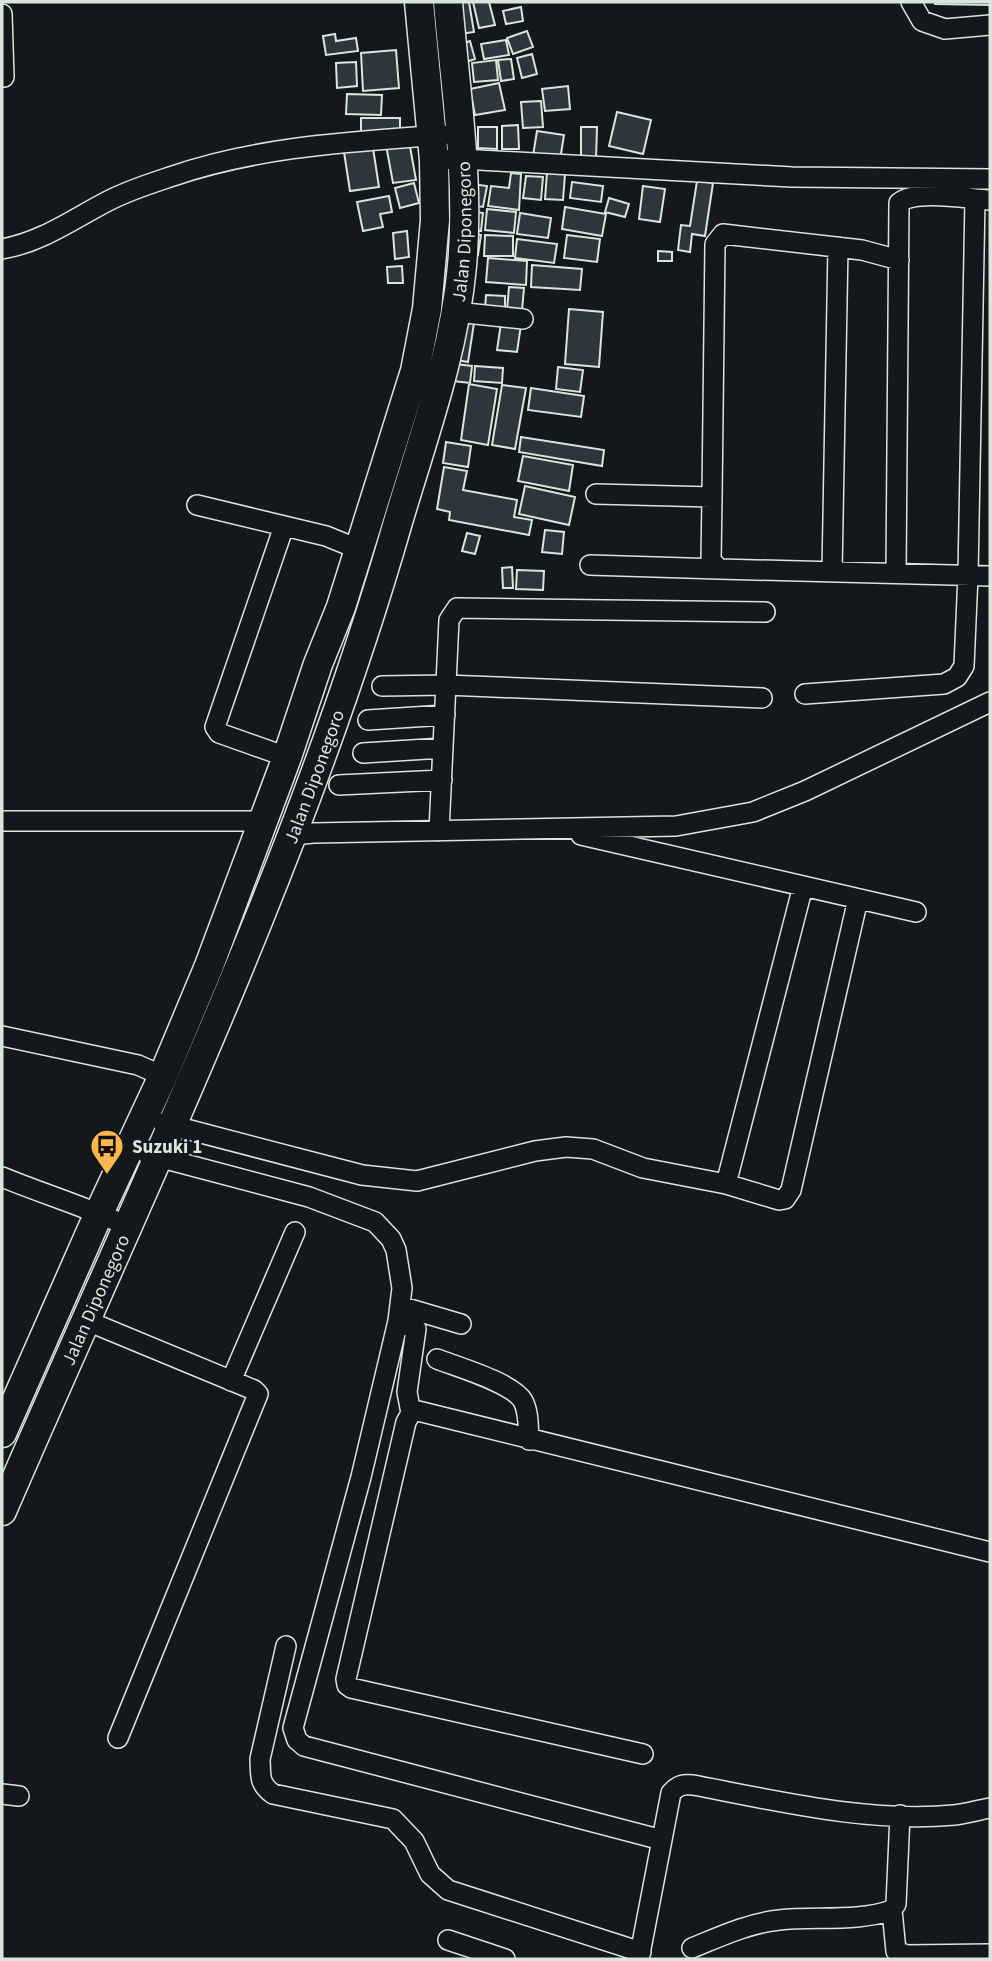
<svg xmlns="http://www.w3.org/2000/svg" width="992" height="1961" viewBox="0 0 992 1961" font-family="'Source Sans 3',sans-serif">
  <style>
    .building { fill: #2c363c; stroke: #d8e6dc; stroke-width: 2 }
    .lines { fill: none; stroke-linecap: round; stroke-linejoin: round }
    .minor-casing { stroke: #d8e6dc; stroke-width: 22 }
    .highway-casing { stroke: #d8e6dc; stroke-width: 31 }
    .minor { stroke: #14181c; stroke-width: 19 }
    .highway { stroke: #14181c; stroke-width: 28 }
    .labels { text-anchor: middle; stroke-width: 5; stroke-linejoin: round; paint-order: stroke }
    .street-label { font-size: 19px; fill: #d8e6dc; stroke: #14181c }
    .poi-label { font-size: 19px; font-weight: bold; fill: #d8e6dc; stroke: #14181c; text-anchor: start }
  </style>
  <rect width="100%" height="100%" fill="#14181c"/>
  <path class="building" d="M455,2H469L474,32L460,34Z
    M473,2H489L495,25L479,28Z
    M935,2H990V5L935,4Z
    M521,7L523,21L506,24L503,11Z
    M527,31L533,47L513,54L507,38Z
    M335,34L336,41L356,38L358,51L326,55L323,36Z
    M506,40L509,55L484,59L481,44Z
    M470,41L475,59L463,63L457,45Z
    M396,50L399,88L363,91L361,53Z
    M532,54L537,74L522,78L517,58Z
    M511,59L514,79L501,81L498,60Z
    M496,60L498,80L474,82L472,63Z
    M356,62L357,86L337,88L336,63Z
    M499,83L505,110L475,115L470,89Z
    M568,86L570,109L545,111L542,89Z
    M347,94L382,95L381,115L346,114Z
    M541,101L543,127L523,128L521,102Z
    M617,112L651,120L643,154L609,146Z
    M361,118H400V134H361Z
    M518,125L519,149H502V126Z
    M478,127H497V149L478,148Z
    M581,127H597L596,159H581Z
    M537,131L564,135L560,160L533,156Z
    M409,141L416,180L393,183L386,145Z
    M373,148L379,187L350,191L344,152Z
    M511,173L521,174L519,210L488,206L491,186L509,188Z
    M547,173L565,174L563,200L545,199Z
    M526,176L543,177L541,200L523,198Z
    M697,181L713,183L705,236L692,234L690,252L678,250L681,225L690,226Z
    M572,182L603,186L601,202L570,198Z
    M414,183L419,203L400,208L395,188Z
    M472,184L487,186L483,207L469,205Z
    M643,186L665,189L660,222L639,219Z
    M389,196L392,212L380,214L383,227L363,231L357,202Z
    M609,198L629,204L625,217L605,212Z
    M565,207L606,214L602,236L562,229Z
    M487,209L516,212L514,233L485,230Z
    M469,211L483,213L481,231L467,229Z
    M520,213L551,218L548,238L517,234Z
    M407,231L409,257L395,259L393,233Z
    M469,233L481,235L478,255L466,253Z
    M485,235L513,236V256H484Z
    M567,235L600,239L597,262L564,258Z
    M517,239L557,244L554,263L515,258Z
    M658,251L672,252V261H658Z
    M488,258L527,261L526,285L486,282Z
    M532,265L582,269L580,290L531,287Z
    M402,266L403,283H388L387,267Z
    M509,287L524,288L522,311L507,310Z
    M486,295L505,296V310L485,309Z
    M569,309L603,312L599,367L565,364Z
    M457,320L474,323L468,362L450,359Z
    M501,323L521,325L517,352L497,350Z
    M455,364L472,366L470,383L453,381Z
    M475,366L503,368L502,383L474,381Z
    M558,367L583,370L580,392L556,389Z
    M469,384L497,389L488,445L461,440Z
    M502,385L526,388L515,449L492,445Z
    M531,388L584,396L581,417L528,410Z
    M521,437L604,450L602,466L519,452Z
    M446,442L471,446L468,467L443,463Z
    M523,456L573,465L569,491L518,481Z
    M444,467L467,471L463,490L517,500L514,517L532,520L529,535L449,520L450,512L437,509Z
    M525,486L575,497L569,525L519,514Z
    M545,530L564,532L562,554L542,552Z
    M467,533L480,536L475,554L462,551Z
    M512,567L513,588H503L502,568Z
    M517,570L544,571L543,590L516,589Z"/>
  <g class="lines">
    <defs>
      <path id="minor" d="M911,2L922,21L945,29L990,25
        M2,14L4,77
        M434,160L461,159L792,177L990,179
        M2,249C42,242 73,219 108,201C129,190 152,183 173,176C261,146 352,142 443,135
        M456,312L523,319
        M596,494L712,497L711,560L719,569L990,576
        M712,497L715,244L723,234L862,250L899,260
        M197,505L326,536L358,549
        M284,526L215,727L219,733L287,757
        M590,565L719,569
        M832,572L838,247
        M896,573L899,203C916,189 968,199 990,200
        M382,686L446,685L762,698
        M805,694L944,684L957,677L964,666L968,575L975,199
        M368,720L445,715
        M363,753L443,748
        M339,785L442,780
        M2,821H263
        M439,831L449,620L457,608L765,612
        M292,835L314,833L676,826L753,812L805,791L990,702
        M581,835L916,912
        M2,1036L138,1065L163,1076
        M163,1123L362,1175L417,1181L535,1151L566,1147L593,1149L643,1168L726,1184L779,1200L785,1199L791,1190L858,899
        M147,1154L309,1197L375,1222L391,1239L396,1250L402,1288L398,1321L361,1477L293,1728L297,1740L304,1746L662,1840
        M2,1177C43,1194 87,1207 127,1226
        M726,1184L803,886
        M400,1306L461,1324
        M85,1320L254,1390L258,1394L118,1738
        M398,1321L416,1329L407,1392L411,1413L406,1422L346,1679L347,1685L351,1688L643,1754
        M437,1359C458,1367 513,1383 523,1401C529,1412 528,1427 529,1440
        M231,1381L295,1232
        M411,1413L418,1411L990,1552
        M286,1646L260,1759C261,1775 258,1783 273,1794L393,1819L414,1841L430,1874L448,1890L641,1952
        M2,1794L19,1796
        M900,1815L896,1904L892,1910L896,1951L907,1955L990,1954
        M448,1940L505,1959
        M692,1948C719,1937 749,1923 779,1920C815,1916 858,1922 892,1910
        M639,1959L671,1793C678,1785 683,1784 693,1785C778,1801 867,1823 954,1815C966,1814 978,1810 990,1808"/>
      <g id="highway">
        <path d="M2,1433L99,1213L163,1076L209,966L287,757L318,664L341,607L415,371L427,309L435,220L434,160L419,2"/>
        <path id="s1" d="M2,1511C143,1185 300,864 398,522C423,437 454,354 462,266C470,179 455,88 448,2"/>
      </g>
    </defs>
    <use href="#minor" class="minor-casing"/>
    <use href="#highway" class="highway-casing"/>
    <use href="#minor" class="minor"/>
    <use href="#highway" class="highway"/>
  </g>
  <defs>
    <symbol id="bus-pin" viewBox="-11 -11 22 30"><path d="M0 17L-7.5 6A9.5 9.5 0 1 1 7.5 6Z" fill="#ffb74d" stroke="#14181c"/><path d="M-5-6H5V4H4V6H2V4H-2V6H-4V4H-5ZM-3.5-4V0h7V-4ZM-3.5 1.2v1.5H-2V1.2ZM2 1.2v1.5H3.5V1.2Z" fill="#111"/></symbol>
  </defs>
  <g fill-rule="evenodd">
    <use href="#bus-pin" x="88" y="1127" width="38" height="52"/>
  </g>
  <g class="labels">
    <g class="street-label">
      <text dy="7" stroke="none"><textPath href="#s1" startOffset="1365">Jalan Diponegoro</textPath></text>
      <text dy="7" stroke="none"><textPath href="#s1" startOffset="798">Jalan Diponegoro</textPath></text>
      <text dy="7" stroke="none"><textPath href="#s1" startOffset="231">Jalan Diponegoro</textPath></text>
    </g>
    <g class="poi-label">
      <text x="132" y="1153">Suzuki 1</text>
    </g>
  </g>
  <rect width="992" height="1961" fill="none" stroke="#d8e6dc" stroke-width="7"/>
</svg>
